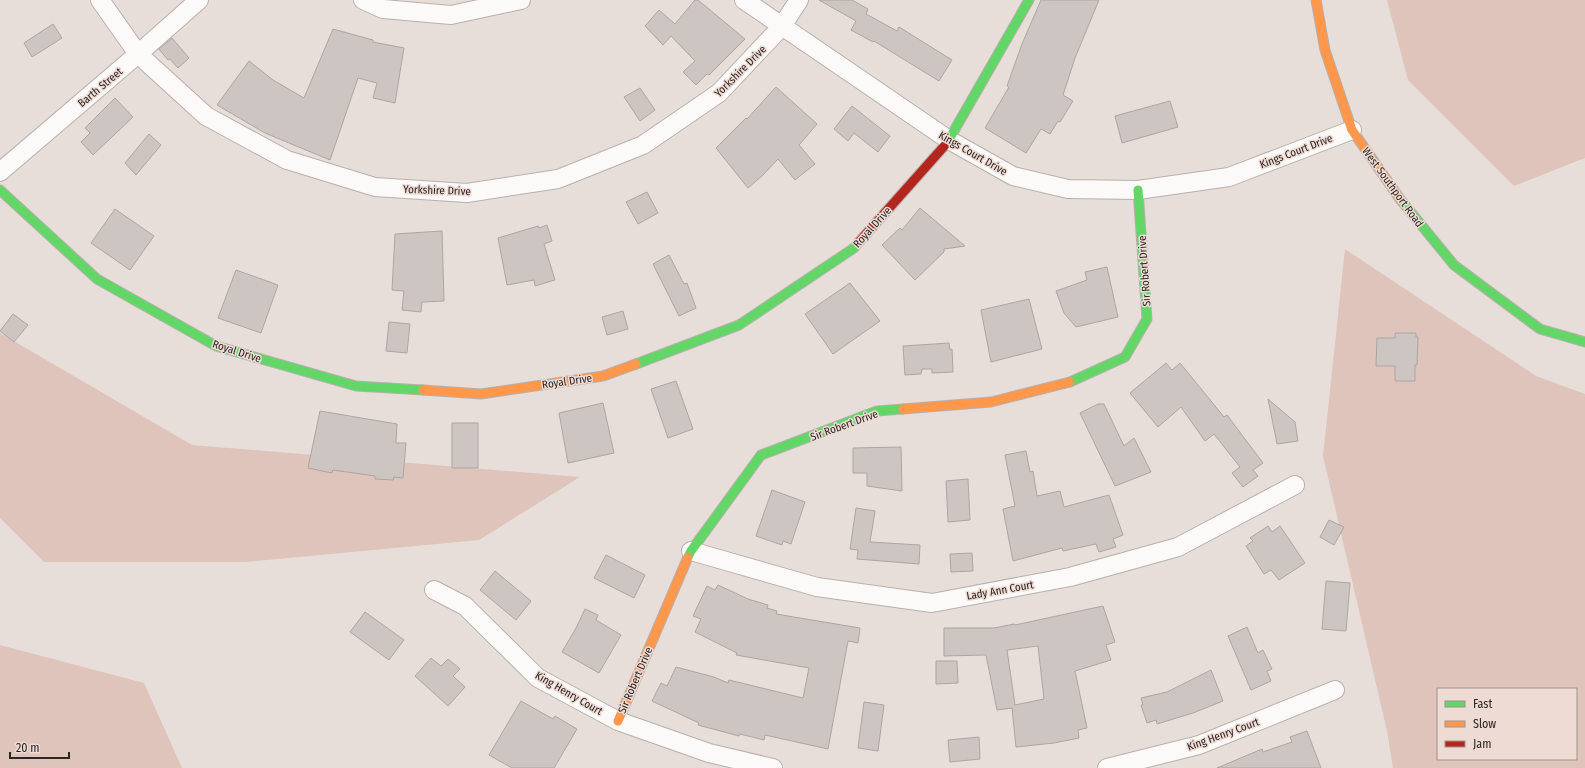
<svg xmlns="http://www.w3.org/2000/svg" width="1585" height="768" viewBox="0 0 1585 768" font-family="'Fira Sans Condensed',sans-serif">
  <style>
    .green { fill: #dec4bb; fill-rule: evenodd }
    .building { fill: #ccc5c2; stroke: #aca5a2; fill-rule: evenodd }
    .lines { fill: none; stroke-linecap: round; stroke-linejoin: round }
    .street-casing { stroke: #b8b0ad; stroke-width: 20 }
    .fast-casing { stroke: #b8b0ad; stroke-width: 11 }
    .slow-casing { stroke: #b8b0ad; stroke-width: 11 }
    .jam-casing { stroke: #b8b0ad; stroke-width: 11 }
    .street { stroke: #fbfaf9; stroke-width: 18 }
    .fast { stroke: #63d668; stroke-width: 9 }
    .slow { stroke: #ff974d; stroke-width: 9 }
    .jam { stroke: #b3261e; stroke-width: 9 }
    .labels { text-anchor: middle; stroke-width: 3; stroke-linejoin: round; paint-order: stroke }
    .street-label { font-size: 11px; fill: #2c2523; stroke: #eddbd4 }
  </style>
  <rect width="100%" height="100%" fill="#e7deda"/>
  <path class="green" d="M1387,0H1585V158L1514,186L1408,80Z
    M1345,249L1536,376L1585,394V768H1393L1387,731L1323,456ZM1438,689H1576V759H1438Z
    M0,333L192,445L580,477L479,540L245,562H44L0,518Z
    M0,645L144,683L182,768H0Z"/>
  <path class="building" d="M695,0H698L745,39L709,75L707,74L696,85L683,72L695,61L671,36L663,45L645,26L659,10L675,24Z
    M819,0H852L868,9L866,14L897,31L899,27L952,60L939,81L874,41L873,42L851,30L856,21Z
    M1041,0H1099L1075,58L1063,95L1073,101L1060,122L1058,121L1050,134L1041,129L1026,153L985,128L1009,87L1007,86L1022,44Z
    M53,24L62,38L32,57L24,43Z
    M333,29L373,40V42L404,48L395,103L373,98L377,83L358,78L330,160L265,133L217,105L249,61L273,80L304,98Z
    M172,38L189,58L178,68L170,59L168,60L159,49Z
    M776,87L817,124L799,145L815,164L795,180L778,159L762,176L748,188L716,148L746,118L747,119Z
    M640,88L655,110L640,121L624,97Z
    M115,98L133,117L93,155L81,142L90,133L85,128Z
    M1170,101L1178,127L1122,143L1115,116Z
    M852,106L890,136L878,152L854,133L848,141L834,129Z
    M149,134L161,145L136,175L125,163Z
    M647,192L658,213L638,224L626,202Z
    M920,208L965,246L944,249V252L915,280L882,245L900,228L902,230Z
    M115,209L154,236L130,270L91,243Z
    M547,225L552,241L544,244L555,280L535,286L534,280L507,285L498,238L538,226L539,228Z
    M442,231L444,301L422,302L421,312L402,310L404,291L392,290L395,234Z
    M669,255L684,284L687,283L696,308L679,316L653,264Z
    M1107,267L1118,317L1076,327L1064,313L1056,291L1087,280L1085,272Z
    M236,270L278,285L261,333L218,318Z
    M850,283L880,321L833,354L805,314Z
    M1029,299L1042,349L991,362L981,310Z
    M623,311L628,329L607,335L602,317Z
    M13,314L28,325L14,342L0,331Z
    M389,322L410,324L407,353L386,351Z
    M1395,333H1416V337H1418L1417,365H1415V381H1395V366H1376L1377,338H1395Z
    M949,343L950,350L952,349L953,372L932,373V369H922L921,374L905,375L903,346Z
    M1166,363L1172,370L1180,363L1224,417L1227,415L1263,463L1253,470L1258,476L1243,487L1232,473L1240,467L1214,434L1205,441L1181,407L1158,427L1130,393Z
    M676,381L693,429L668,438L651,389Z
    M1268,399L1295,422L1298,441L1277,444Z
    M603,403L614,453L568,463L559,413Z
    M1098,404H1104L1124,446L1134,438L1151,472L1115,486L1080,413Z
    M320,411L397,424L396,443H406L403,478L394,477L393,480L375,479V476L333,470L332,473L308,468Z
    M452,423H478V468H452Z
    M901,447L902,491L867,486V473H853V448Z
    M1026,451L1030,472L1033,471L1037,496L1060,491L1064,507L1109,495L1123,535L1113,539L1116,547L1099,552L1096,544L1063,551L1062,548L1013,561L1003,509L1015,506L1005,455Z
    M968,479L970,520L948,522L946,481Z
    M772,490L805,502L791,544L783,541L782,545L756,536Z
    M856,508L875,511L870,542L920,545L919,564L857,559L858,550L850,549Z
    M1329,520L1344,527L1334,545L1320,537Z
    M1268,526L1272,532L1280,526L1305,563L1279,580L1271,570L1264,574L1246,546L1253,541L1250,538Z
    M972,553L973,571L951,572L950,554Z
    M606,555L645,575L634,598L594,578Z
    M495,571L531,601L516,620L480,590Z
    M1326,581L1350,583L1346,631L1322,629Z
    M718,585L748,599L768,605L767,608L777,611L776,614L860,628L858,643L848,641L828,749L765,735L764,740L740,734L739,736L698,725L699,723L652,701L661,683L667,686L676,667L714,677L728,683L729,680L803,698L809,668L736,655L737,653L695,632L701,619L693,616L707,586L715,590Z
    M1103,606L1115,642L1106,645L1111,660L1075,671L1087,728L1078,730L1079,738L1054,743L1016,747L1012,708L997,710L986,655L944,656V628H994L1014,624L1015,625ZM1038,646L1044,699L1015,705L1007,650Z
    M585,609L598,615L596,620L621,635L599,673L562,652L576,628Z
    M365,612L404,640L389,660L350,632Z
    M1247,627L1258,653L1263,650L1272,669L1267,671L1271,681L1251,690L1228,636Z
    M431,658L441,666L448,659L460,669L453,676L465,687L448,706L415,676Z
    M936,661H957L958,683L936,684Z
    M1211,670L1223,701L1193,713L1157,724L1156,720L1147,723L1141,705H1143L1141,698L1167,692Z
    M521,701L553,719L555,716L577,729L554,768H512L489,755Z
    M864,702L884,705L878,751L858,748Z
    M1307,731L1321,768H1217L1262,749L1263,752L1292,742L1290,737Z
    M979,737L980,759L950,762L948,740Z"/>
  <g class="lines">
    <defs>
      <path id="street" d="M100,0L138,54L206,116L287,160L375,187L467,193L558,179L643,145L719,93L782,26L799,0
        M363,0L383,9L451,15L521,0
        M744,0L949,140L1013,176L1068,189L1138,190L1229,177L1352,130
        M0,172L138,54L199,0
        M691,551L817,587L932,603L1070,577L1178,547L1295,485
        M434,590L465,606L538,678L618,721L709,753L773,768
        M1107,768L1199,745L1335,690"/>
      <path id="fast" d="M947,143L1029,0
        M0,190L97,279L216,346L356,386L423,390
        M1400,199L1454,265L1540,329L1585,342
        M636,364L739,325L854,248L859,242
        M1070,382L1125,357L1147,319L1138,190
        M688,557L691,551L761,455L877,411L903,409"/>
      <path id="slow" d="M1316,0L1325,50L1352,130L1400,199
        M423,390L481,394L603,376L636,364
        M903,409L991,402L1070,382
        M618,721L688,557"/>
      <path id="jam" d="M859,242L947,143"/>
    </defs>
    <use href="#street" class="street-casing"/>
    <use href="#fast" class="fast-casing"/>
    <use href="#slow" class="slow-casing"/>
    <use href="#jam" class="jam-casing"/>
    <use href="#street" class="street"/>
    <use href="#fast" class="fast"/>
    <use href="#slow" class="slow"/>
    <use href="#jam" class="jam"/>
  </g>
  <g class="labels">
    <g class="street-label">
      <text transform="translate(740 71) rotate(-45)" y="4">Yorkshire Drive</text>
      <text transform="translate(100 87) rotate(-40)" y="4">Barth Street</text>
      <text transform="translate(1296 151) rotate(-21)" y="4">Kings Court Drive</text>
      <text transform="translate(973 153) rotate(30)" y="4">Kings Court Drive</text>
      <text transform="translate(1393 187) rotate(54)" y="4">West Southport Road</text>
      <text transform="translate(437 190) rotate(2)" y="4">Yorkshire Drive</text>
      <text transform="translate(872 227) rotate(-48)" y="4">Royal Drive</text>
      <text transform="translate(1144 271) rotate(-94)" y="4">Sir Robert Drive</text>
      <text transform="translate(237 351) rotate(18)" y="4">Royal Drive</text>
      <text transform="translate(567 381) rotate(-8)" y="4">Royal Drive</text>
      <text transform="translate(844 425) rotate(-20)" y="4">Sir Robert Drive</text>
      <text transform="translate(1000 590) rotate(-10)" y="4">Lady Ann Court</text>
      <text transform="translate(635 680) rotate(-67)" y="4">Sir Robert Drive</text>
      <text transform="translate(569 693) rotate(30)" y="4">King Henry Court</text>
      <text transform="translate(1223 734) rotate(-20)" y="4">King Henry Court</text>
    </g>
  </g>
  <rect x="1437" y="688" width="140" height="72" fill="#eddbd4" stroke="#a0928d"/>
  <rect x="1445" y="701" width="20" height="6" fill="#63d668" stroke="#a0928d"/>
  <text x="1473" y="708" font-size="12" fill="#2c2523">Fast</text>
  <rect x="1445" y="721" width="20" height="6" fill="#ff974d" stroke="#a0928d"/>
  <text x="1473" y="728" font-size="12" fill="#2c2523">Slow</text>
  <rect x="1445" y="741" width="20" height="6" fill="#b3261e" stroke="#a0928d"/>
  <text x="1473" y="748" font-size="12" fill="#2c2523">Jam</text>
  <path d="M10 752v6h59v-6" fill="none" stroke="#2c2523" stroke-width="2"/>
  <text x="16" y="752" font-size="12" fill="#2c2523" stroke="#eddbd4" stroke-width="3" paint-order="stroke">20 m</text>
</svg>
